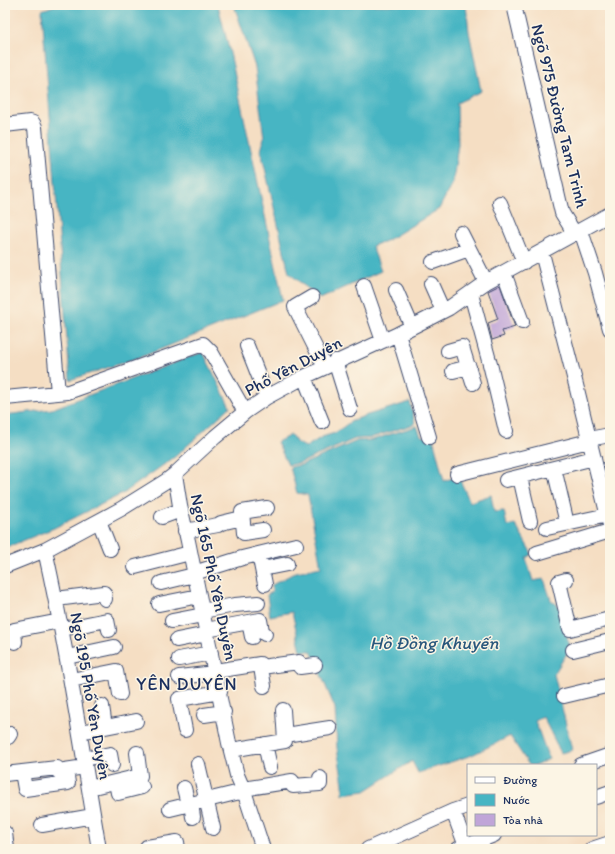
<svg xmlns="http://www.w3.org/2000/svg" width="615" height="854" viewBox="0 0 615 854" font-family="Itim,sans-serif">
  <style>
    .water { fill: #47b5c3; stroke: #317290 }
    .building { fill: #c0a5d8 }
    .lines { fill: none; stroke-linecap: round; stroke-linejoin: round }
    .minor-casing { stroke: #3c496d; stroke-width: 16 }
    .minor { stroke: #fff; stroke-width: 14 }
    .labels { text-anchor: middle; stroke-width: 3; stroke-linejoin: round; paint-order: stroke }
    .street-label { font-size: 17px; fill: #1b2f5e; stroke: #fcf5e5 }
    .water-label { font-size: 18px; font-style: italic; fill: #28577c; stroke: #fcf5e5 }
    .neighbourhood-label { font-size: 18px; letter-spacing: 1px; fill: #1b2f5e; stroke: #fcf5e5 }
  </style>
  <rect width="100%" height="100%" fill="#fcf5e5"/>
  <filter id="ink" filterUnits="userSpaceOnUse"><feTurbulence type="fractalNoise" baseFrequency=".025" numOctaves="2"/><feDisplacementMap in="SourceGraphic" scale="8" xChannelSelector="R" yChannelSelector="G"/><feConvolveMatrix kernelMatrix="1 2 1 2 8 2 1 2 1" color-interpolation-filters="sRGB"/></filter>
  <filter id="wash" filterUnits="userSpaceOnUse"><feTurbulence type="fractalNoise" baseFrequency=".012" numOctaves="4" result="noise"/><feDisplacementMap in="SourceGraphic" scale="16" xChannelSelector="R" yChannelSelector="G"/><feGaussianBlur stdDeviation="0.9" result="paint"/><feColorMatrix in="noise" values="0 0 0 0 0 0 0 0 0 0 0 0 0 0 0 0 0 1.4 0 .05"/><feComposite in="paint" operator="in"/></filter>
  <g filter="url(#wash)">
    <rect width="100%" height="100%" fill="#f5dec3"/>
    <path class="water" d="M56,5H218L231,57L283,300L146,355L70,380L42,10Z
      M234,5H466L469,32L481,91L457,103L458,144L453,182L439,209L388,240L372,246L381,271L320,299L289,273L261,151L264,138L255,67Z
      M203,352L230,407L176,456L124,493L54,528L5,548V415L52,409Z
      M410,402L415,424L370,438L355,439L300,463L288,465L277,442L291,435L297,443L306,447L322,437L335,433L350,422L364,416Z
      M417,426L421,436L433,438L444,481L458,476L470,502L491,495L494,512L504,511L507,526L515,524L532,554L526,558L533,581L544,579L551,600L564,610L569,650L554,674L572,750L561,753L543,717L535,721L549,759L537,765H529L510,736L472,755L418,773L412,761L365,791L343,794V784L337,748L335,708L311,651H301L292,612L270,616L267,595L272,592V585L296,572L321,567L308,495L297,493L290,467L301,465L357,441L372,440Z"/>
    <g id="blocks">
      <path class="building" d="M500,285L515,327L502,331L504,336L492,340L488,323L498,319L488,291Z"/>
    </g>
  </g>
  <g filter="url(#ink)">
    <use href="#blocks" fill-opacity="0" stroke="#3c496d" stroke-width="1"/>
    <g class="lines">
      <defs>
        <path id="minor" d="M514,5L562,213L575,234
          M5,125L30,122L33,123L35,127L58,393
          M500,203L524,262
          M581,231L595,273L610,329
          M461,233L486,282
          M542,253L576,385L610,525
          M433,262L469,249
          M504,273L522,322
          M431,284L443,311
          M364,286L383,341
          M396,290L412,327
          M471,294L491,368L506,431
          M312,297L295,307L325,367
          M398,334L429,437
          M247,346L267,397
          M448,351L462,347L473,383
          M335,361L350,409
          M453,371L469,367
          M304,377L322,422
          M5,398L68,392L203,344L211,352L245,412
          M589,439L610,435
          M554,468L565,515
          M175,474L180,506L188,541L229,743L237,775L244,791L263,849
          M457,474L589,441
          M520,477L530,521
          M506,480L594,458
          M162,517L181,510
          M99,521L110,549
          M547,528L608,515
          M263,530L244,533L242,512L267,508
          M185,531L218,525L221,523L242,518
          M45,550C67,649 82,749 99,849
          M537,553L610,531
          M259,554L265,584
          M5,566L45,550L121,509L166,481L175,474L215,437L245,412L267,397L304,377L398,334L449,308L486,282L610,214
          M135,567L190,553
          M262,569L287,564
          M194,573L242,558L296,545
          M566,580L559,582L570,629L610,619
          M161,583L194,575
          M56,599L104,593L105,599
          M159,604L199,596
          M202,611L235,605L258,603
          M172,621L203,615
          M249,622L252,637
          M62,629L107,620L109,630
          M206,630L260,620L262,631L265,634
          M177,640L207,634
          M15,642L14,630L60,621
          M573,650L610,641
          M67,657L114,647
          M179,659L211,653
          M261,667L264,686
          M215,671L260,664L261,667L299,662L300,667L315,665
          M179,677L215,673
          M71,680L116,671L120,694
          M564,696L610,685
          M102,706L105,727
          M204,715L224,712
          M185,730L179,699L220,692
          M80,732L136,721
          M285,735L330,728
          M5,738L8,737L10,734
          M265,744L270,767
          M231,750L285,741L283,710
          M84,759L110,754L112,765
          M198,764L213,828
          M581,765L610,755
          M22,772L25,789L68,783L66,770
          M5,774L57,768L58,771L85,767
          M116,782L118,793L142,787
          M89,788L140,776L137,753
          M184,788L188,804
          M243,789L292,781L293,786L320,784V778
          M596,797L610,792
          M191,803L193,817
          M170,809L244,791
          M453,811L467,849
          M42,825L93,816
          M5,833L7,849
          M147,847L177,842L178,849
          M368,849L453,811L468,806
          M458,849L494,835
          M592,849L610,843"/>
      </defs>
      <use href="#minor" class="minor-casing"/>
      <use href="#minor" class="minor"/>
    </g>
  </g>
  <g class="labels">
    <g class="street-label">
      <text transform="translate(560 116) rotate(76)" y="6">Ngõ 975 Đường Tam Trinh</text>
      <text transform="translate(293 366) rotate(-28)" y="6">Phố Yên Duyên</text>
      <text transform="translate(214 577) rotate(78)" y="6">Ngõ 165 Phố Yên Duyên</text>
      <text transform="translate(91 696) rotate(80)" y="6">Ngõ 195 Phố Yên Duyên</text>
    </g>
    <g class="water-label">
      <text x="434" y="649">Hồ Đồng Khuyến</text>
    </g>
    <g class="neighbourhood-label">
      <text x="187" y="690">YÊN DUYÊN</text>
    </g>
  </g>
  <rect width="615" height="854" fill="none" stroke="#fcf5e5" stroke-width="20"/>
  <rect x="467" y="764" width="130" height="72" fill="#fcf5e5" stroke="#a2a6af"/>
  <rect x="475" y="777" width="20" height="6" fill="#ffffff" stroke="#a2a6af"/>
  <text x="503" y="784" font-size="12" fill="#1b2f5e">Đường</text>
  <rect x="475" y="794" width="20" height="12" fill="#47b5c3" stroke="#a2a6af"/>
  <text x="503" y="804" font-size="12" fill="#1b2f5e">Nước</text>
  <rect x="475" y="814" width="20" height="12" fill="#c0a5d8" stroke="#a2a6af"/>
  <text x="503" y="824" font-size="12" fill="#1b2f5e">Tòa nhà</text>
</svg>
